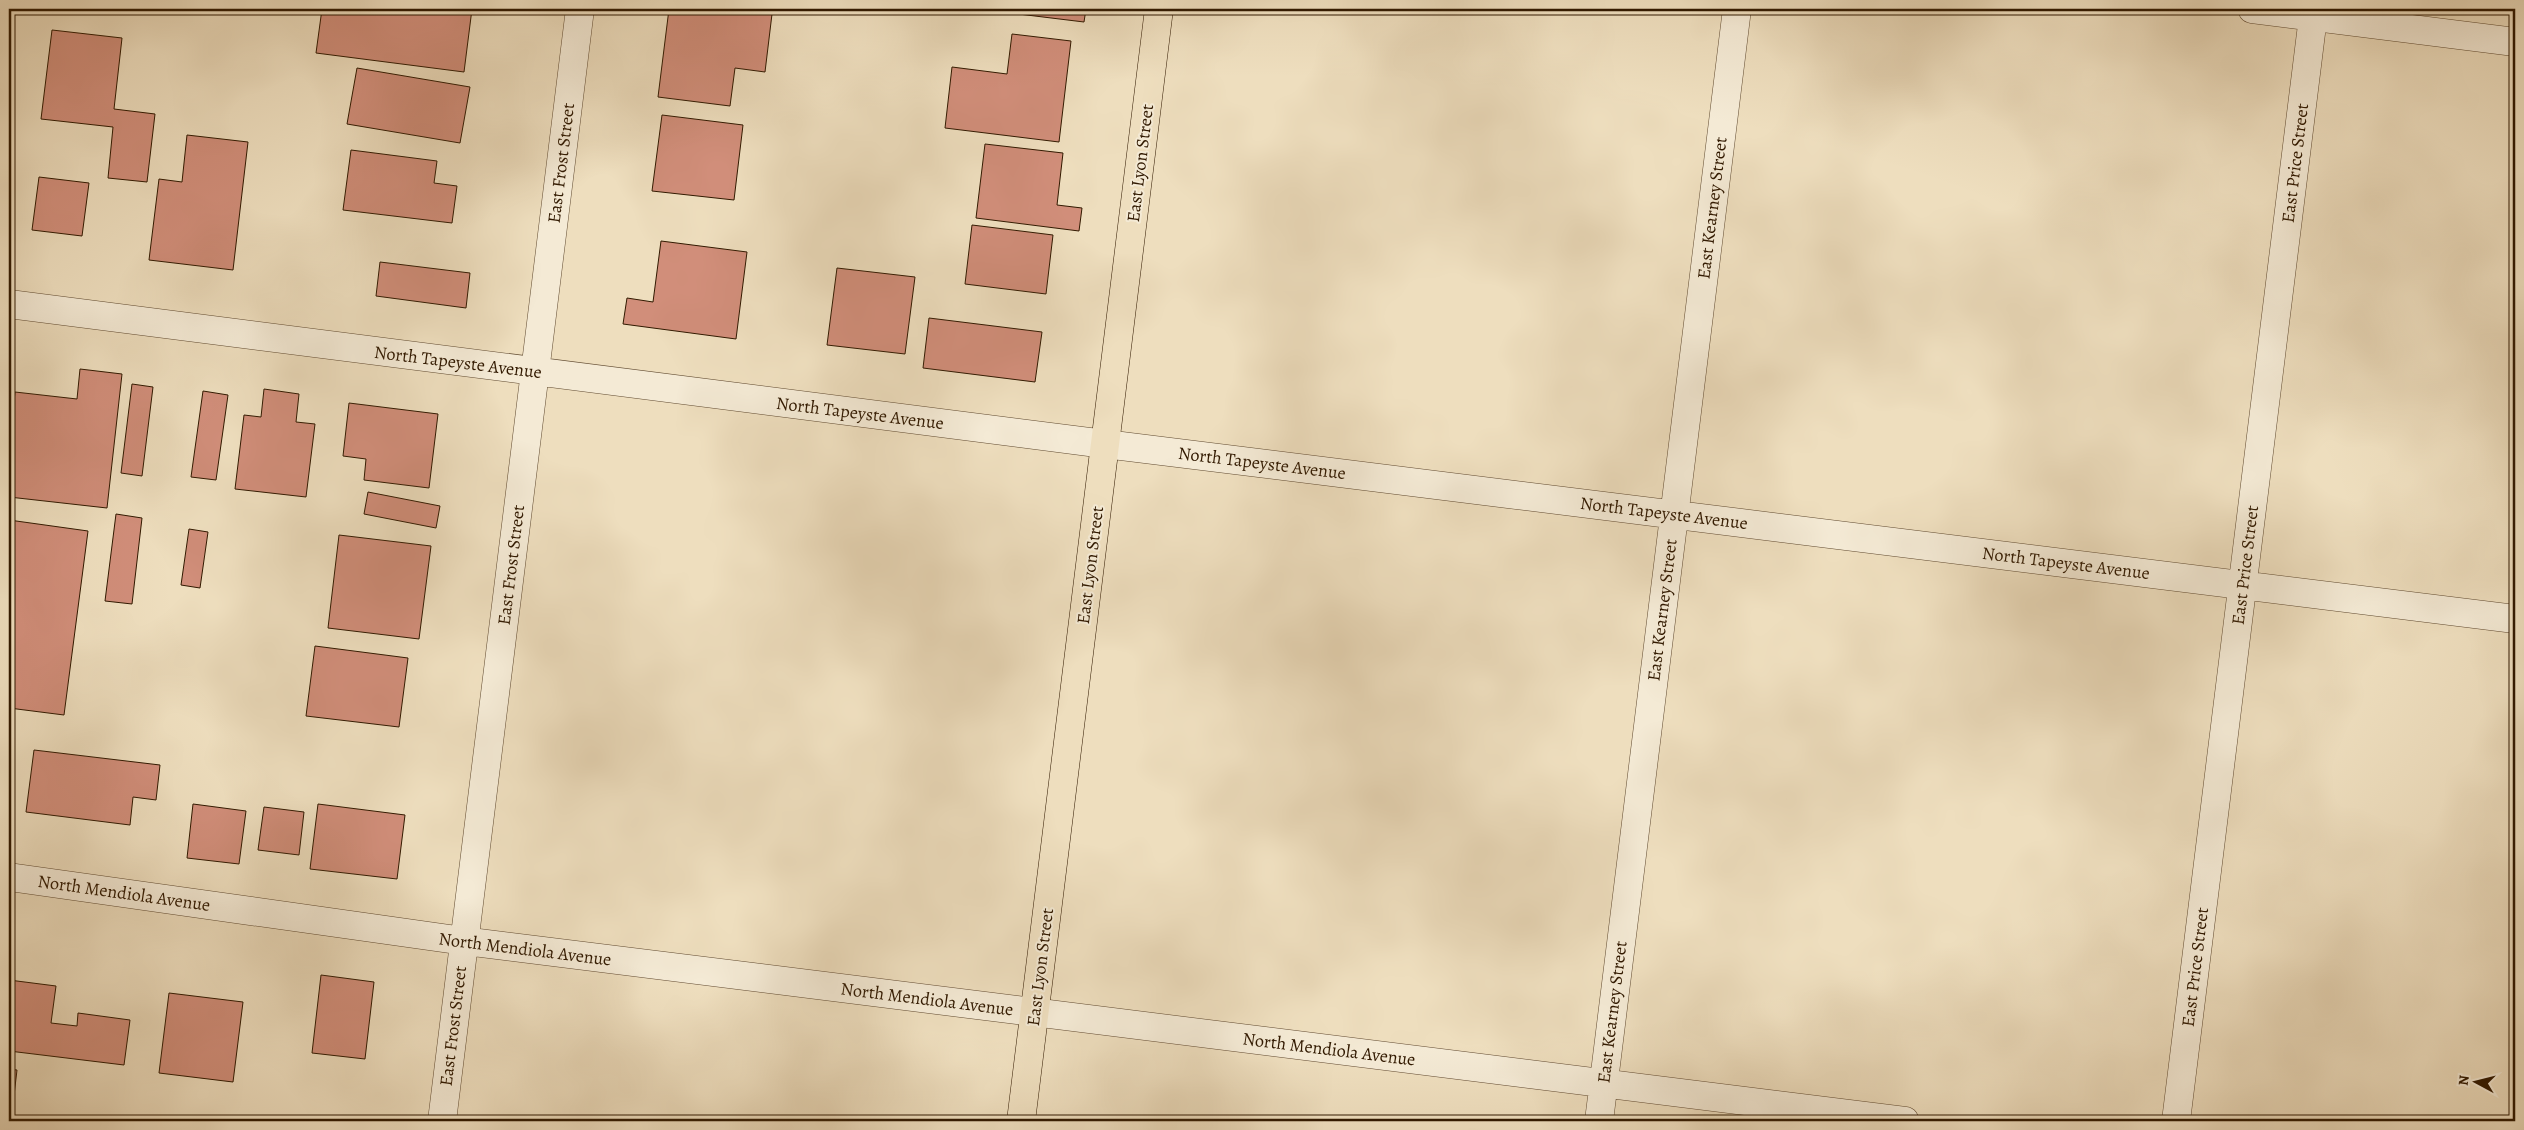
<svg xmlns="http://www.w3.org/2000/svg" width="2524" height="1130" viewBox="0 0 2524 1130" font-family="Alegreya,serif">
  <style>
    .building { fill: #d18e7a; stroke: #311900 }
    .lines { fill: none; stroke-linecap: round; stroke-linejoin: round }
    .minor-casing { stroke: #604a30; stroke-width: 29 }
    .major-casing { stroke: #311900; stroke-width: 29 }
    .minor { stroke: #f4ead5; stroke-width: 28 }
    .major { stroke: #eedebe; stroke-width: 28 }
    .labels { text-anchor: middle; stroke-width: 4; stroke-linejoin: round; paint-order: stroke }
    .street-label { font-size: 18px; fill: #311900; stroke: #f4ead5 }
  </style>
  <rect width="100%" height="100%" fill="#eedebe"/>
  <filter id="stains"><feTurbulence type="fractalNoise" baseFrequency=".004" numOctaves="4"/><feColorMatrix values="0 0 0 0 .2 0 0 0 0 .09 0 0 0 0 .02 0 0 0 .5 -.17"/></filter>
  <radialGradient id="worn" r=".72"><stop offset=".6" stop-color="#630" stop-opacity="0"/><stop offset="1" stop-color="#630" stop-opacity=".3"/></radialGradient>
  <path class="building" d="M142,9H180V13Z
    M322,9H472L464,72L316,53Z
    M669,9H732L772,14L765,72L735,68L730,106L658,97Z
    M994,9H1086L1084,22L994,11Z
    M52,30L122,38L114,109L155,114L147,182L108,178L113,127L41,119Z
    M1012,34L1071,41L1059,142L945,128L952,67L1007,74Z
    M357,68L470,87L460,143L347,124Z
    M662,115L743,125L734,200L652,191Z
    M187,135L248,142L233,270L149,260L159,179L182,182Z
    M985,144L1063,153L1057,205L1082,208L1079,231L976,218Z
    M351,150L437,161L434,183L457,186L452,223L343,210Z
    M39,177L89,183L82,236L32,230Z
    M972,225L1053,235L1046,294L965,284Z
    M661,241L747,252L736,339L623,324L627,298L653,302Z
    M380,262L470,273L466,308L376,296Z
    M837,268L915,277L905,354L827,345Z
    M929,318L1042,332L1035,382L923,368Z
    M80,369L122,374L107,508L9,497V448L15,392L77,399Z
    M132,384L153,387L142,476L121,473Z
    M264,389L299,394L296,422L315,424L306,497L235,489L244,415L261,417Z
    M203,391L228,395L216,480L191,477Z
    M349,403L438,414L429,488L364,480L366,459L343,456Z
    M368,492L440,506L436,528L364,514Z
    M116,514L142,518L132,604L105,601Z
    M9,520L88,531L64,715L9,708V619L11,600H9Z
    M189,529L208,532L200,588L181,585Z
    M339,535L431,546L419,639L328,628Z
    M315,646L408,658L399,727L306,716Z
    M34,750L160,765L156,800L133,797L130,825L26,812Z
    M193,804L246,811L239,864L187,858Z
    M318,804L405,815L397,879L310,869Z
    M264,807L304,812L299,855L258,850Z
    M321,975L374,982L365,1059L312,1053Z
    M9,980L56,986L51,1023L77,1026L78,1013L130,1020L124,1065L9,1051Z
    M169,993L243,1002L233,1082L159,1073Z
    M9,1069L17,1070L11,1121H9Z"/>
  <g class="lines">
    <defs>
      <path id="minor" d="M2252,9L2515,42
        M9,304L1105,444L2515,619
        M9,877L464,941L1905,1121
        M442,1121L580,9
        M1599,1121L1737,9
        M2176,1121L2314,9"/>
      <path id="major" d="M1021,1121L1159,9"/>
    </defs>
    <use href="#minor" class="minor-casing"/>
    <use href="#major" class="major-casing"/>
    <use href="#minor" class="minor"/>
    <use href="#major" class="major"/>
  </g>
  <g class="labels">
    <g class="street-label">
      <text transform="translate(561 163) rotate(-83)" y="6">East Frost Street</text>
      <text transform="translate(1140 163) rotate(-83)" y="6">East Lyon Street</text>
      <text transform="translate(2295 163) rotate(-83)" y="6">East Price Street</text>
      <text transform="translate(1712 208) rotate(-83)" y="6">East Kearney Street</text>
      <text transform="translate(458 362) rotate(7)" y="6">North Tapeyste Avenue</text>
      <text transform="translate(860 413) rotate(7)" y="6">North Tapeyste Avenue</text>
      <text transform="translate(1262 463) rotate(7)" y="6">North Tapeyste Avenue</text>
      <text transform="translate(1664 513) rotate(7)" y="6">North Tapeyste Avenue</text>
      <text transform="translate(2066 563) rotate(7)" y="6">North Tapeyste Avenue</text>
      <text transform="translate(511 565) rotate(-83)" y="6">East Frost Street</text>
      <text transform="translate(1090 565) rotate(-83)" y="6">East Lyon Street</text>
      <text transform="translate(2245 565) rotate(-83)" y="6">East Price Street</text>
      <text transform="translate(1662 610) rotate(-83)" y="6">East Kearney Street</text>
      <text transform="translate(124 893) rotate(8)" y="6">North Mendiola Avenue</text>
      <text transform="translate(525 949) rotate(7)" y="6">North Mendiola Avenue</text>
      <text transform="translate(1040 967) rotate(-83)" y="6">East Lyon Street</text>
      <text transform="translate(2195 967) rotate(-83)" y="6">East Price Street</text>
      <text transform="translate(927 999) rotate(7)" y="6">North Mendiola Avenue</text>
      <text transform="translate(1612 1012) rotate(-83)" y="6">East Kearney Street</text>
      <text transform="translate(453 1026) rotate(-83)" y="6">East Frost Street</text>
      <text transform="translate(1329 1049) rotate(7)" y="6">North Mendiola Avenue</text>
    </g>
  </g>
  <rect width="2524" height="1130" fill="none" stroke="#eedebe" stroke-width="30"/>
  <rect x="10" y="10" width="2504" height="1110" fill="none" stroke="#311900" stroke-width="2.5"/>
  <rect x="15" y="15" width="2494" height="1100" fill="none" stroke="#311900"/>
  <g transform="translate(2476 1082) rotate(277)" stroke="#f4ead5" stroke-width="4" paint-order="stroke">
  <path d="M0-4L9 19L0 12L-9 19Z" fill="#311900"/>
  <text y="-8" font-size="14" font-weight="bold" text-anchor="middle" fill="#311900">N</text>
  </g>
  <rect width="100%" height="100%" filter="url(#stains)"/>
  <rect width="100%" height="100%" fill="url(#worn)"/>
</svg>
